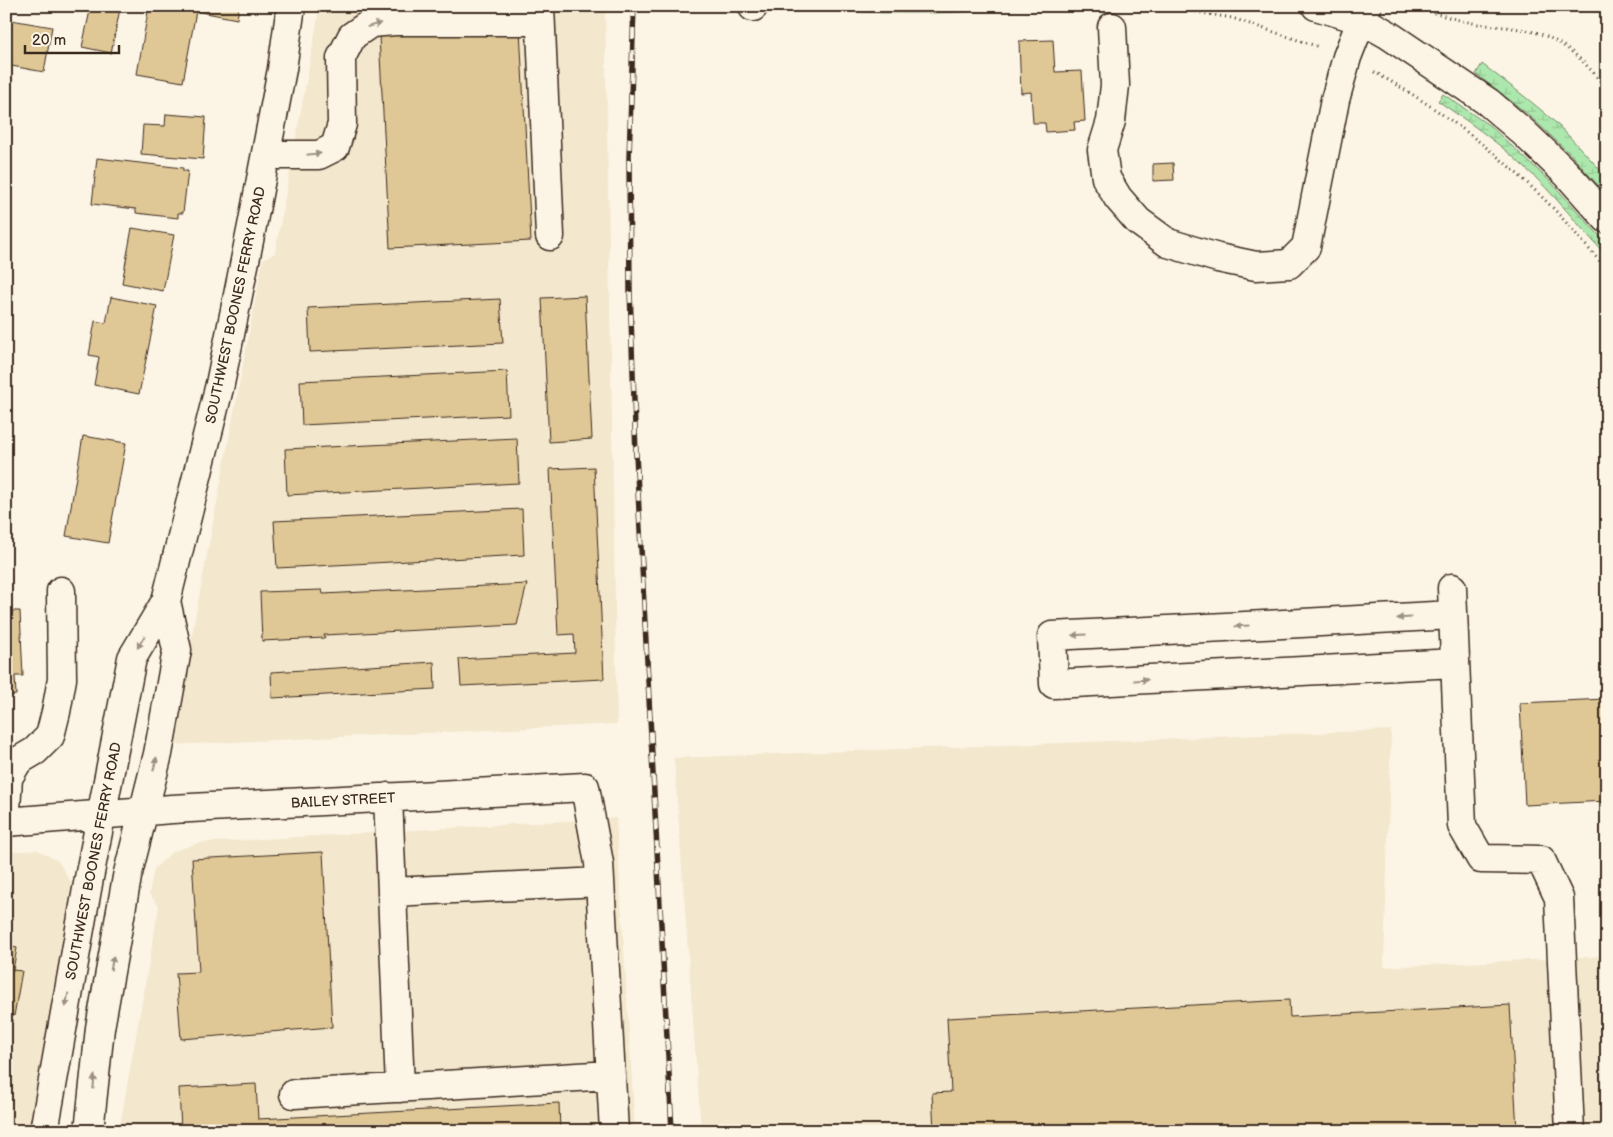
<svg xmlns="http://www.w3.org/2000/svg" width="1613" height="1137" viewBox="0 0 1613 1137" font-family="'Balsamiq Sans',sans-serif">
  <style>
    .built { fill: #f3e7cd }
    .wetland { fill: url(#wetland-marsh); stroke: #748966 }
    .building { fill: #dfc796; stroke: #3b2a1e }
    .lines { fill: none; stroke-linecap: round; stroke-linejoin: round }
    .minor-casing { stroke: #3b2a1e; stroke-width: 31 }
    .path { stroke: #3b2a1e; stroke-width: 3; stroke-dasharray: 1 4; stroke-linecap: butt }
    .minor { stroke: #fcf5e5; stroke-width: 28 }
    .rail-casing { stroke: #3b2a1e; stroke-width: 5.5 }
    .rail { stroke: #fcf5e5; stroke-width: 4; stroke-dasharray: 11; stroke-linecap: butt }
    .oneway { fill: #9c9082 }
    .labels { text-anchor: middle; stroke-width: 4.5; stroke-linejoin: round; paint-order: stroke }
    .street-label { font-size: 14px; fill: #3b2a1e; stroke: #fcf5e5 }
  </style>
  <defs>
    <pattern id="wetland-marsh" width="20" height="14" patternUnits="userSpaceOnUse" patternTransform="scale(1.25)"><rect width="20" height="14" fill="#ace8ad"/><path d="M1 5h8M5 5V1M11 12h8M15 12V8" fill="none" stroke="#95c794"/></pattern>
  </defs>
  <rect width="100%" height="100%" fill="#fcf5e5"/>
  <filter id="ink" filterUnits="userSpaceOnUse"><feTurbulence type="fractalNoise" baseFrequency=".02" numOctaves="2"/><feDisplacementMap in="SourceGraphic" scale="10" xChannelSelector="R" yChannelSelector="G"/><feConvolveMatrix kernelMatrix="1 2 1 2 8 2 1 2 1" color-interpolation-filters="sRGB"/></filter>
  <g filter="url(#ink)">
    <path class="built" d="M320,6H605L617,724L171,745L263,259L275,253Z
      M1391,730L1384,967L1607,956V1131H701L674,758Z
      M616,818L635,1131H119L159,906L149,894L154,869L172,852L198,843Z
      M38,850L58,861L72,884L73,907L32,1131H6V852Z"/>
    <path class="wetland" d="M830,6H1032C966,14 897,15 830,10Z
      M1482,64C1507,83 1533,102 1557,124C1574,141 1590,159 1607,177V195L1572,156L1529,115L1476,74Z
      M1443,94L1490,126L1525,158L1551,182L1607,244V256C1579,227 1554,193 1523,166C1497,141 1467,121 1438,101Z"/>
    <path class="building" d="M91,6H106L120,9L111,53L82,47Z
      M149,6H239L237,19L196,11L183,82L137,74Z
      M11,20L52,27L44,72L6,65V43Z
      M520,29L531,241L390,248L379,36Z
      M1053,40L1055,72L1082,71L1085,121L1074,122L1075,130L1046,132L1045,123H1033L1031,92L1021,93L1019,41Z
      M166,114L206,117L203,159L141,154L143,125L165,126Z
      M97,158L183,168V171H188L183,213H178V218L136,213V209L92,204Z
      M1173,163L1174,180L1153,181V164Z
      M132,228L174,235L163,291L122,283Z
      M585,296L592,439L549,442L542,298Z
      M111,297L157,306L139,394L94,385L99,357L89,355L95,321L106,323Z
      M500,299L503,343L310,352L308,308Z
      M507,371L509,415L302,425L300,381Z
      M83,436L126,443L108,543L66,536Z
      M517,438L519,483L287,495L285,449Z
      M594,467L604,679L461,686L459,659L575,653L574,634L558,635L550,469Z
      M522,509L524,555L277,568L274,521Z
      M527,584L517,625L324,635L325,638L262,641L260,592L322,590L323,594Z
      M6,611H20L23,676H15L16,695L6,696Z
      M434,662L435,689L272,698L271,672Z
      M1605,699L1607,801L1525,805L1520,703Z
      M323,852L332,1027L181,1039L176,973L199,972L192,859Z
      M6,945L17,948L13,970L22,971L14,1016L6,1014Z
      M1289,1000L1290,1017L1510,1005L1517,1131H934L932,1093L951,1092L947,1018Z
      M256,1084L258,1119L559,1103L560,1131H181L179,1088Z"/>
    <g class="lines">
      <defs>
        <path id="minor" d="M540,6L550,236
          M1316,6L1362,20L1387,34L1488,102L1523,132L1566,173L1607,219
          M753,7V6
          M1112,27L1115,85L1111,121L1102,150L1106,178L1118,198L1138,221L1168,243L1218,258L1256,266L1289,264L1306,247L1335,100L1347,57L1367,6
          M266,155H319L335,147L342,124L341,58L352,36L371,23L395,21H540
          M1452,588L1462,826L1481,859L1541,860L1559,898L1570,1131
          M1453,615L1052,636L1054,684L1455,663
          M388,797L392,892L600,882
          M6,809L8,778L18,761L35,751L50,736L56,712L62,679L61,591
          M6,822L172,809L585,787L599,863L614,1131
          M392,892L400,1088
          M294,1094L611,1075
          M44,1131L89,878L132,658L166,601L220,384L253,221L282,69L291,6
          M89,1131L100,1028L127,877L158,754L177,650L166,601"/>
      </defs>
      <use href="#minor" class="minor-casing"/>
      <path class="path" d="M1161,6L1232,18L1319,47
        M1415,6C1436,14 1456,20 1478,24C1505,28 1534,27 1557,42C1577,53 1594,72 1607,90
        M1374,72C1438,107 1497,152 1548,203C1569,224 1587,248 1607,269"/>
      <use href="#minor" class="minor"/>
      <defs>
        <path id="rail" d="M634,6L629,158L630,291L636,454L672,1131"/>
      </defs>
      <use href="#rail" class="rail-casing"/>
      <use href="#rail" class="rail"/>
    </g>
    <defs><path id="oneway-solid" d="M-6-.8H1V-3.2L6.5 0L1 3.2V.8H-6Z" transform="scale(1.25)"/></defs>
    <g class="oneway">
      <use href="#oneway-solid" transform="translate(374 25) rotate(-16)"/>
      <use href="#oneway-solid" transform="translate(314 154) rotate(-6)"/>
      <use href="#oneway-solid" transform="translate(1404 618) rotate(177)"/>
      <use href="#oneway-solid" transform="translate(1242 626) rotate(177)"/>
      <use href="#oneway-solid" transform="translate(1079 635) rotate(177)"/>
      <use href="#oneway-solid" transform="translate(141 642) rotate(121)"/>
      <use href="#oneway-solid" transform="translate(1141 680) rotate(-3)"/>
      <use href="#oneway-solid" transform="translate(155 764) rotate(-76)"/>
      <use href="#oneway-solid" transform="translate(112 963) rotate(-80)"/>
      <use href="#oneway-solid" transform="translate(67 1000) rotate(100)"/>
      <use href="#oneway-solid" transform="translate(94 1082) rotate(-84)"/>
    </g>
  </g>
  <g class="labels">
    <g class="street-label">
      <text transform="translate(235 305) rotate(-78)" y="5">SOUTHWEST BOONES FERRY ROAD</text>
      <text transform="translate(343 800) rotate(-3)" y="5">BAILEY STREET</text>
      <text transform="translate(93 861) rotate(-79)" y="5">SOUTHWEST BOONES FERRY ROAD</text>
    </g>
  </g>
  <rect width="1613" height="1137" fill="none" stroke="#fcf5e5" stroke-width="25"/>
  <rect x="12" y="12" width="1588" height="1112" fill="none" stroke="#3b2a1e" stroke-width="2" filter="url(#ink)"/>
  <path d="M25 45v8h94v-8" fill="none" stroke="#3b2a1e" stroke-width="2.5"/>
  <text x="32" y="45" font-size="15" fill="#3b2a1e" stroke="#fcf5e5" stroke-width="4" paint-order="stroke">20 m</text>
</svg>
